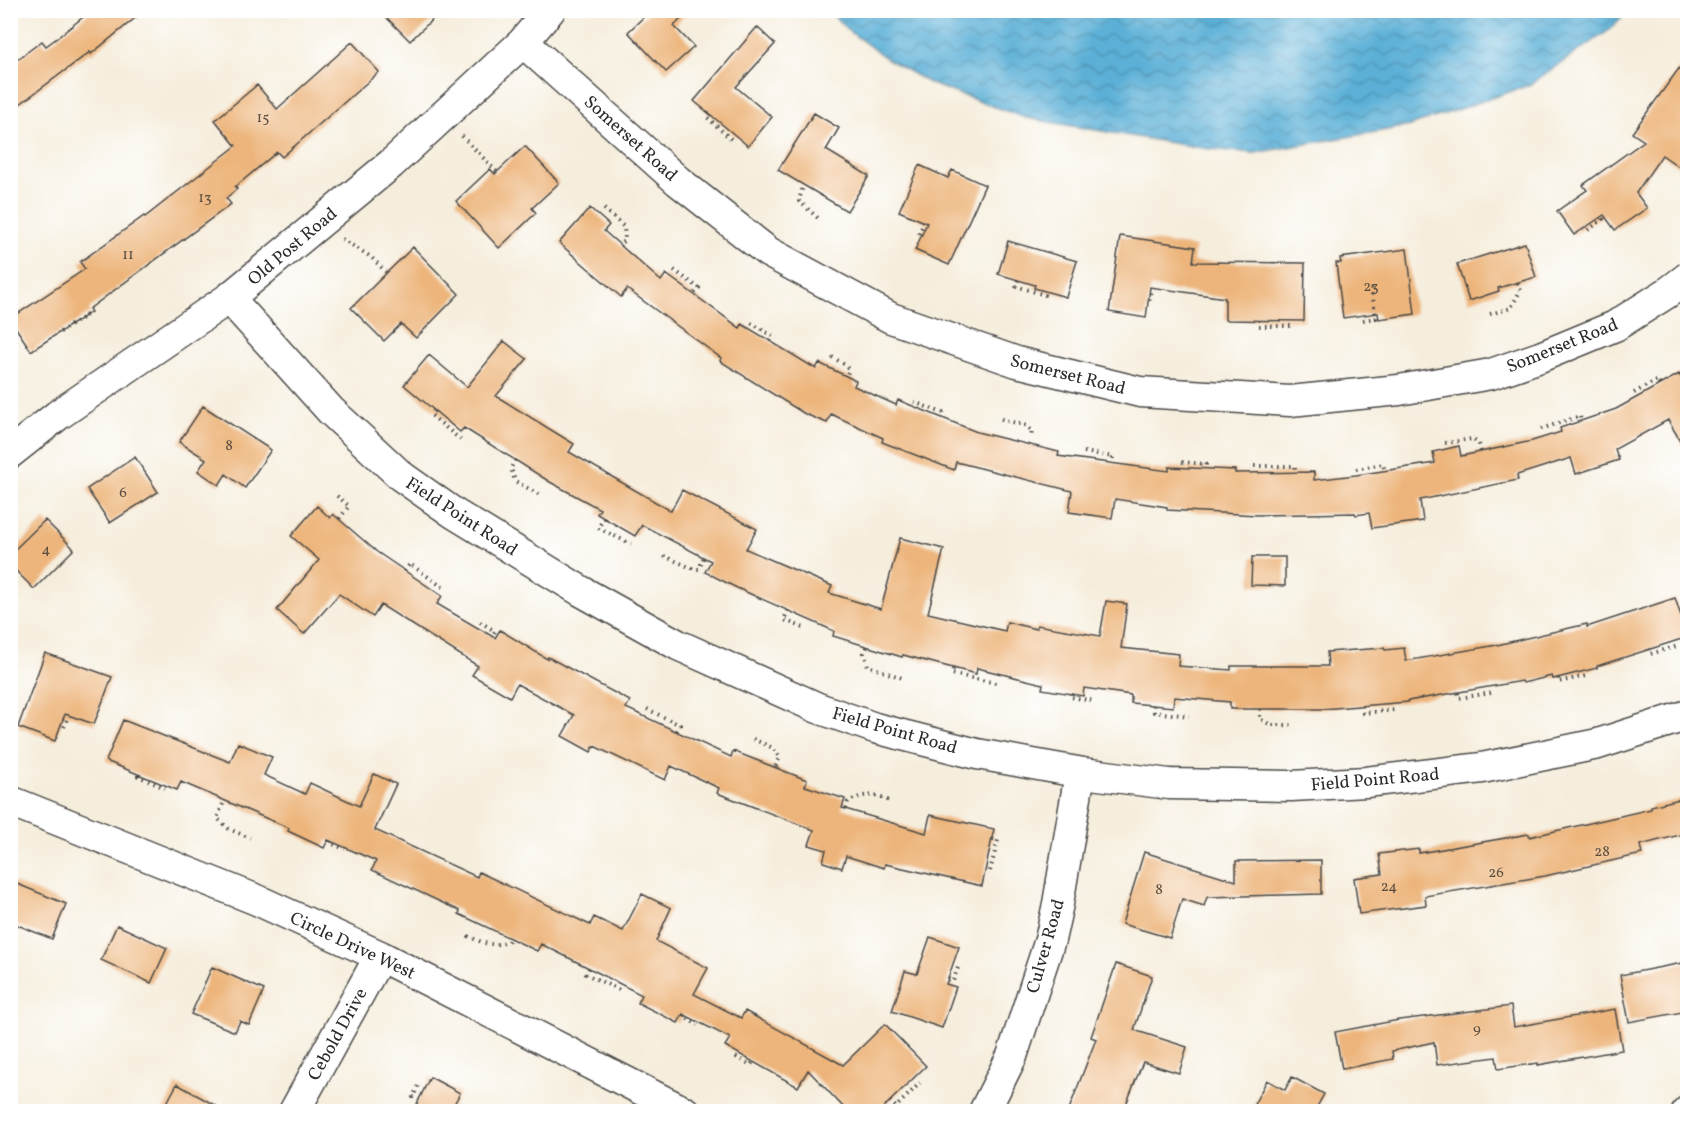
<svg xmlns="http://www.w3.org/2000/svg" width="1698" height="1122" viewBox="0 0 1698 1122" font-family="Vollkorn,serif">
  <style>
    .water { fill: url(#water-waves); stroke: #436e81; stroke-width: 1.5 }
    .building { fill: #edb57b }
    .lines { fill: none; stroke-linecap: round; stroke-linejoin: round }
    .street-casing { stroke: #494846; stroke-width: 33 }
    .path { stroke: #494846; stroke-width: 4; stroke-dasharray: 1.5 4.5; stroke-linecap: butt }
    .street { stroke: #fff; stroke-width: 30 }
    .labels { text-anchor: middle; stroke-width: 4.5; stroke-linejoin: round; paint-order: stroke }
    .number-label { font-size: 15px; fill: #5c4e3f }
    .street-label { font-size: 18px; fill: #2b2b2b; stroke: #fff }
  </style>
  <defs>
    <pattern id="water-waves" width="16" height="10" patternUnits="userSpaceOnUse" patternTransform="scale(1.5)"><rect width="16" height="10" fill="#5bb0d7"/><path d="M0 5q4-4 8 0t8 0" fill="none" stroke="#4b8faf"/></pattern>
  </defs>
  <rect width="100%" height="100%" fill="#fff"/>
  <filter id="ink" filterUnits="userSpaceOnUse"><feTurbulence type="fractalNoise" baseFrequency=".0167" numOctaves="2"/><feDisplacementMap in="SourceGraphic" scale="12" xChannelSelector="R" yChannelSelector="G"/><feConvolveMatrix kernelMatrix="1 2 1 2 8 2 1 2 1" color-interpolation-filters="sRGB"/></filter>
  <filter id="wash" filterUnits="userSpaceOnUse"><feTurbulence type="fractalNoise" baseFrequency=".008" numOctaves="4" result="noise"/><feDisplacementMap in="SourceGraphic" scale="24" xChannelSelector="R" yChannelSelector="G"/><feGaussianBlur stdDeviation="1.35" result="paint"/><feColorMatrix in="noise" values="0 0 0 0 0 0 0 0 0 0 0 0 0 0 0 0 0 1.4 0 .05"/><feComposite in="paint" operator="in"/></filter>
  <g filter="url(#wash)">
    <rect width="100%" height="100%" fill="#f6eedd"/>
    <path class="water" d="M829,11H1628L1608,31L1529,85L1410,126L1254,153L1201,148L1026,118L931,84L889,60L849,31Z"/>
    <g id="blocks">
      <path class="building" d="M92,10H145L91,54L90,52L20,104L10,92V65L42,41L46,46L57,38Z
        M379,10H442L410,41Z
        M651,10H690L674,26L694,47L666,72L628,32Z
        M757,27L775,44L736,87L772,117L748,146L694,101Z
        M352,42L379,72L282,157L277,152L235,187L237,189L226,198L231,204L89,309L91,312L31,351L10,319L85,269L80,262L144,216L145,217L236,146L215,120L257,85L277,109Z
        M1688,56V173L1662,155L1636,193L1647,208L1615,230L1604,215L1574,235L1557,211L1587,190L1583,185L1644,141L1632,133Z
        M814,113L839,128L826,150L869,176L847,211L778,170Z
        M525,146L559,183L532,208L536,213L499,248L456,201L490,169L495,174Z
        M919,165L948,178L952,170L985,185L949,265L915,250L927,223L899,211Z
        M590,208L609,225L604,231L661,281L666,274L740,328L742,324L816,369L819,363L846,376L856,381L854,386L896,405L898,400L977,432L1059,452L1058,456L1169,471V467L1235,470V473L1314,472V480L1356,475L1435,463L1433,452L1459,446L1461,456L1532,441L1561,432L1560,428L1616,409L1679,374L1688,389V454L1668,420L1615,449L1619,460L1576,474L1571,458L1517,475L1518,480L1420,500L1423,521L1372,528L1369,513L1356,515L1355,513L1257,515L1167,510V507L1115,499L1112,518L1069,512L1072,491L956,462L954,470L882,442L883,438L831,414L827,423L805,414L720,361L721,358L627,289L621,297L559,243Z
        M1120,236L1195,247L1193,262L1305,263L1304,321L1225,320V298L1150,287L1146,318L1109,312Z
        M1008,241L1077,261L1066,297L1034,288L1035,285L998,274Z
        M1525,243L1536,277L1498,288L1499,291L1469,301L1457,264Z
        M413,247L459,294L416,338L401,324L384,341L351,308Z
        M1407,249L1415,314L1379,319L1378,313L1343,318L1336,263H1341L1340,258Z
        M504,341L527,359L496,396L574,444L569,452L671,511L682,490L757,529L746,549L832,586L829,593L881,609L900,538L944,549L928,613L1005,631L1007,622L1036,629L1037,625L1100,636L1106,601L1127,604L1121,648L1179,654L1178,666L1231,670V666H1328L1327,652L1384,648L1385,650L1404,648L1406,661L1497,645L1587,624V627L1675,598L1688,637L1597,666V668L1553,679L1552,676L1523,683L1522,681L1408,701V702L1322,709H1230V702L1174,697L1173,707L1131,703V695L1084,688L1083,696L1042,689L1043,684L977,668L976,674L903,655L902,657L833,636L834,631L737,588L705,572L711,561L642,525L635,536L597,514L600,509L550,482L464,428L460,432L404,385L429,355L467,387Z
        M203,406L271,450L245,488L226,474L219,485L198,471L206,459L179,442Z
        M135,457L158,492L110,523L87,489Z
        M317,506L330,518L333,514L377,552L442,596L437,604L495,638L500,630L547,659L548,657L630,701L626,708L731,757L733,751L807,780L805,786L845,799L842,808L926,833L930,815L994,829L982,886L885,864L884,868L846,856L842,868L823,862L826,850L809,845L814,830L717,793L719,788L671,766L665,780L594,746L591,752L562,736L574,715L517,684L510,697L472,675L478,666L381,605L373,617L339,594L304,634L277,610L319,560L291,536Z
        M45,520L74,549L34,589L10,565V554Z
        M1252,557H1285V586L1251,585Z
        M45,653L112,677L94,724L65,714L55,741L18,727Z
        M123,720L230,762L238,743L272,757L264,775L305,794L310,783L359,806L374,774L396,784L375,830L477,877L479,872L590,925L594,917L623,931L642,894L671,908L656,941L708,968L694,994L741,1018L745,1011L843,1065L885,1024L926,1066L879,1112H848L808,1070L798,1087L725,1046L730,1038L683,1014L678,1023L638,1003L642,995L589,968L541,944L537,951L459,914L460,911L372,870L376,861L328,840L324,848L288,831L289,828L181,782L177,790L106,761Z
        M1688,797V833L1640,845L1642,854L1545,876L1425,896L1426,905L1359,914L1354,878L1382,874L1379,854L1419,849V853L1529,834V837L1651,809V806Z
        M1144,852L1236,881V861L1321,860V894L1207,897L1204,906L1182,899L1170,938L1122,924Z
        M10,881L66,904L52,939L10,922Z
        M117,925L167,948L151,983L101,960Z
        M930,937L959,947L946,984L956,987L942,1028L892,1011L905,971L917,974Z
        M1688,962V1011L1629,1022L1620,975Z
        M1116,964L1152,976L1134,1030L1187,1047L1179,1073L1143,1062L1123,1112H1068L1096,1039L1091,1037Z
        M212,967L264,990L249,1025L240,1021L235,1032L191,1014Z
        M1511,1006L1514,1027L1615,1009L1622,1050L1538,1065V1063L1498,1069L1496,1057L1437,1065L1434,1042L1392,1051L1393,1059L1342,1069L1335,1032L1399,1020Z
        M430,1077L460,1093L450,1112H413Z
        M1292,1077L1324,1094L1317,1107L1326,1112H1250L1267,1080L1285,1090Z
        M177,1084L227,1112H162Z"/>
    </g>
  </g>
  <g filter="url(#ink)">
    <use href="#blocks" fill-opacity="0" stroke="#494846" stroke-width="1.5"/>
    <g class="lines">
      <defs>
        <path id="street" d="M523,42L678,181L768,252L891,318L1017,362L1140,392L1290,401L1399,390L1491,374L1540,357L1615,326L1667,293L1688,277
          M229,298L331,411L401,476L455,514L581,591L678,645L818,708L875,728L977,754L1083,773L1169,784L1291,786L1366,782L1482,768L1598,744L1688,715
          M10,453L58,415L229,298L391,164L523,42L550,10
          M10,801L257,900L380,956L685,1112
          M294,1112L380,956
          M984,1112L1012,1056L1050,940L1058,904L1080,773
          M1687,1112L1688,1111"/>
      </defs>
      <use href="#street" class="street-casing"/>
      <path class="path" d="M710,113L707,117L732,140
        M462,136L497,172
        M802,189L799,201L820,220
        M604,209L624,227L625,239L620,245
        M1588,230L1603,219L1601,216
        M919,234L924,222
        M342,239L371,257L387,273
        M674,270L699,288L694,294
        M1018,280L1016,286L1048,296
        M1150,300L1152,288
        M1490,314L1511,308L1520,291L1518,282
        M1259,320V326H1291
        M1363,320L1376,318L1371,286
        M751,323L773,336L770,342
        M60,332L88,314
        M832,357L844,364L849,370L846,376
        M1634,393L1657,380L1660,385
        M914,402L943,413L942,417
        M434,411L431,415L462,441
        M1001,419L1027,426L1032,431L1031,437
        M1541,429L1580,416L1581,421
        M1445,443L1472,439L1479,444L1481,452
        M1084,452L1113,457L1112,463
        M515,460L511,468L515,481L540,495
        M1182,462L1206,464L1205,469
        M1254,466H1295V473
        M1356,469L1383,464L1385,471
        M337,496L349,506L339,519
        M604,518L598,528L631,544
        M664,556L694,569H699L704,557
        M404,571L410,564L444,588
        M788,610L784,620L807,629
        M480,622L495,631L492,636
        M867,647L864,653L868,666L905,679
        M1649,649L1650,654L1678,646
        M953,669L952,674L996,683
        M1558,678V682L1586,676
        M1070,693V697L1095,701
        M1458,693L1459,698L1491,693
        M1154,705V712L1189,716
        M1362,706L1363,713L1396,710
        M647,709L680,725L676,732
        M1260,709V719L1271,725H1291
        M64,727L69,715
        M753,739L773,748L780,757L775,768
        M138,775V776L165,788
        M223,804L217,818L229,829L250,838
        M846,809L848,802C865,793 872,794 890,801
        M331,841L330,843L345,849
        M990,871L998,840L992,839
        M468,936C482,943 493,947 508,942L510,938
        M589,968L586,974L619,990
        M948,979L953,981L959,965
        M685,1015L684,1017L698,1025
        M736,1057L751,1065L753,1062
        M418,1086L413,1097L419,1099
        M890,1101L896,1107L920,1083"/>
      <use href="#street" class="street"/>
    </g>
  </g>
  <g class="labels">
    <g class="number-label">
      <text x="263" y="122">15</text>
      <text x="205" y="202">13</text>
      <text x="128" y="259">11</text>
      <text x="1371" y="291">23</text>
      <text x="229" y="450">8</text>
      <text x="123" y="497">6</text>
      <text x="46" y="554">4</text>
      <text x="1602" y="856">28</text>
      <text x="1496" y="877">26</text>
      <text x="1389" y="891">24</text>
      <text x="1159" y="894">8</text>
      <text x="1477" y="1033">9</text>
    </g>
    <g class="street-label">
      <text transform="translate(631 138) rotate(42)" y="6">Somerset Road</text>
      <text transform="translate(292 246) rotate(-40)" y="6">Old Post Road</text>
      <text transform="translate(1562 345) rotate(-22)" y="6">Somerset Road</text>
      <text transform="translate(1068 374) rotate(14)" y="6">Somerset Road</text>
      <text transform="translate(462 516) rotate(33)" y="6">Field Point Road</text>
      <text transform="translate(895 730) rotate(16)" y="6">Field Point Road</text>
      <text transform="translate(1375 779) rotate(-5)" y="6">Field Point Road</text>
      <text transform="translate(353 945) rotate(25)" y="6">Circle Drive West</text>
      <text transform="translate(1045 946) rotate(-74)" y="6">Culver Road</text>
      <text transform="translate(337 1034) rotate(-61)" y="6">Cebold Drive</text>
    </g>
  </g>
  <rect width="1698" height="1122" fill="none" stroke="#fff" stroke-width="36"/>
</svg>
